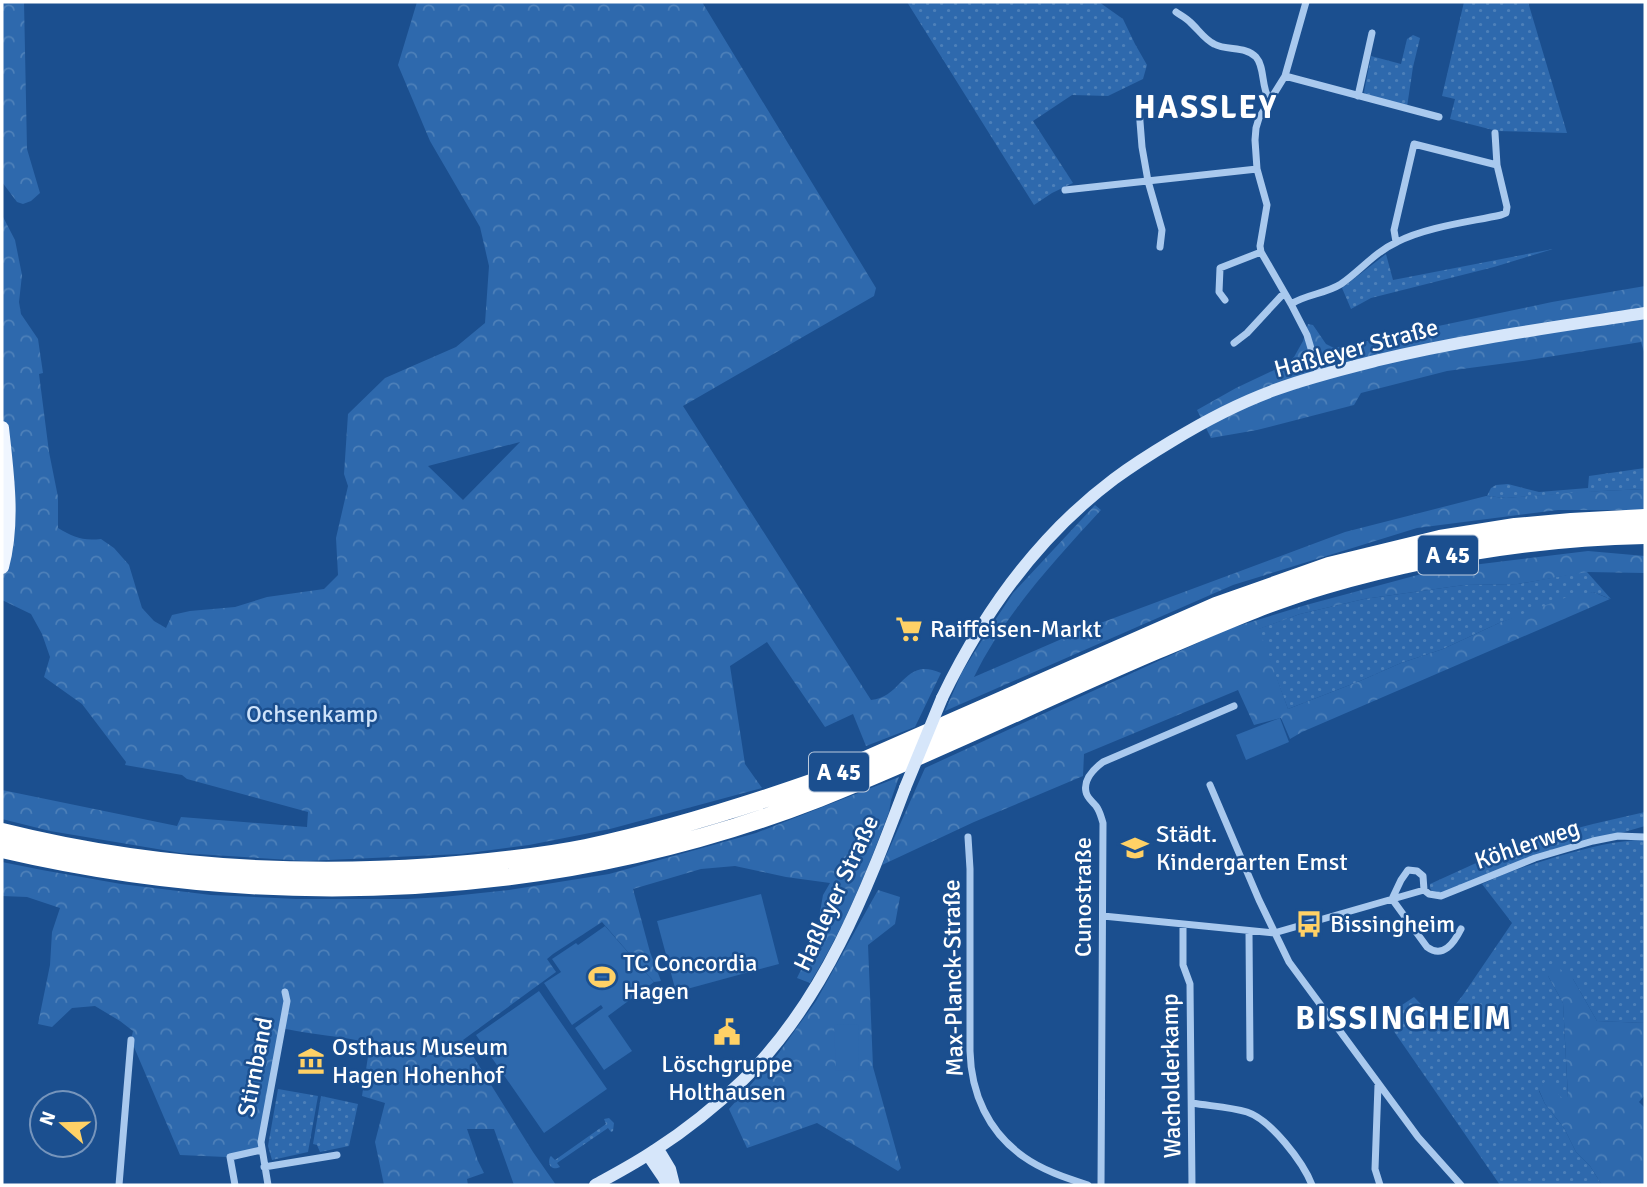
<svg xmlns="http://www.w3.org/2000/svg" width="1647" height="1187" viewBox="0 0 1647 1187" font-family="Signika,sans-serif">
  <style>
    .grass { fill: url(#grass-dots) }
    .forest { fill: url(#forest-crowns); fill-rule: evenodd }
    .pitch { fill: #2e69ad }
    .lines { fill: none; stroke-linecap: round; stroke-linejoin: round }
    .minor { stroke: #a9c9ee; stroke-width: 7 }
    .secondary { stroke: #d6e6fa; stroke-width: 12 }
    .primary { stroke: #f0f6ff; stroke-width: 14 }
    .motorway { stroke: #fff; stroke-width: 18 }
    .secondary-bridge { stroke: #d6e6fa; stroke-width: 12 }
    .labels { text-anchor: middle; stroke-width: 5; stroke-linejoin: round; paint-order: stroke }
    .shield { fill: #1b4f8f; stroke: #bbcadd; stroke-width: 2 }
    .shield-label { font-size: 23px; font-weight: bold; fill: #fff }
    .street-label { font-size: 24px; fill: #fff; stroke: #1b4f8f }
    .poi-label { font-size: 24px; fill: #fff; stroke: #1b4f8f; text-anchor: start }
    .park-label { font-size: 24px; fill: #cfe3fa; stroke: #1b4f8f }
    .district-label { font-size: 32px; font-weight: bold; letter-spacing: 2px; fill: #fff; stroke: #1b4f8f }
  </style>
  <defs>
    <pattern id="grass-dots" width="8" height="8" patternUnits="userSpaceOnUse" patternTransform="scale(1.75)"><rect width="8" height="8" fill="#2e69ad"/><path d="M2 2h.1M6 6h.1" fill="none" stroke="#4d80b9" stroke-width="1.8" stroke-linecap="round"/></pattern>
    <pattern id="forest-crowns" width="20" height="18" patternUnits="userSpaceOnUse" patternTransform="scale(1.75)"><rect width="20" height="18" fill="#2e69ad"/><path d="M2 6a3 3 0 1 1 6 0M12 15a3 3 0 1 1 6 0" fill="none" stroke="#4d80b9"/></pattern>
  </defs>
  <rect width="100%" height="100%" fill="#1b4f8f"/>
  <path class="grass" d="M907,2H1099L1123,19L1135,44L1147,65L1143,79L1108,96L1072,95L1033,121L1073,183L1052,193L1034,205Z
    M1464,2H1528L1567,133L1497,131L1450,119L1455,99L1442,96Z
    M1413,35L1420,38L1413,67L1407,107L1366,96L1364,92L1371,56L1401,64L1407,39Z
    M1553,249L1494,267L1371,298L1351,309L1342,288L1386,254L1393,280Z
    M1645,468V489L1602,491L1506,498L1487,496L1491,488L1496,485L1508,484L1539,492L1588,488L1589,476Z
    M1583,572H1587L1611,599L1593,592L1499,623L1443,649L1401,663L1360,681L1288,709L1258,629L1300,614L1364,599L1464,585L1518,584Z
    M1645,812V826L1535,858L1440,894L1432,891L1430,888V884L1520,843L1593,824Z
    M1645,840V1023L1597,1021L1573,979L1548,976L1563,1003L1568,1098H1561L1546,1081L1539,1091L1545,1104L1564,1128L1576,1152L1590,1166L1602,1185H1500L1384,1017L1414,997L1440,1024L1463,995L1512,923L1482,884C1507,872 1532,864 1559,856C1588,848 1615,840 1645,840Z
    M278,1089L318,1096L308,1152L272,1160L268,1146Z
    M321,1096L358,1104L349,1146L320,1152L317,1145L313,1144Z
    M609,1118L614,1123L613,1131L611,1132L608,1128L557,1163L560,1167C552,1171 547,1165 550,1157L551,1156L555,1160L606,1124L604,1119Z"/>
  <path class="forest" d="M2,2H24L27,149L40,193L31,201L23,204L17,202L2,182Z
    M417,2H702L876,288L874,296L683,406L871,700C903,697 904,656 941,673L915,727L866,746L853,714L825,727L767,642L730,666L745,764L762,788L610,829L529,845L461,854L306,861L181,853L50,831L2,819V790L177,826L181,817L307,827L308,812L187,779L182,775L125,765L126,762L82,704L44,677L50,657L42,634L31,614L2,600V215L15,240L22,275L19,302L21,314L38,339L43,373L39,374L49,452L58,497V528C74,537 81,541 101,539L114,548L129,565L142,608L154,621L166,628L172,615L190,611L235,607L267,597L324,589L338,575L336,538L348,486L344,474L348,414L385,378L456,347L485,323L489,266L480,227L430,141L398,65ZM520,442L463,500L428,466Z
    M1645,286V355L1641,342L1529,360L1447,371L1361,393L1354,405L1257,430L1211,438L1197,410L1236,388L1285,365L1294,357L1303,341L1308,324L1313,325L1326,344L1334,348L1552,302Z
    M1645,489V510H1558L1417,528L1233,585L945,711L962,672L984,637L1013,593L1095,505L1101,510C1055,560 1004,615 974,677L1087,628L1345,532L1486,496L1506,498L1579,492Z
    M1588,551L1645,556V573L1587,572L1518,584L1464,585L1364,599L1300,614L1259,629L1288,709L1360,681L1401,663L1443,649L1499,623L1567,597L1593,592L1610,599L1302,732L1290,739L1281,718L1254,725L1238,690L1084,754L1083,776L974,822L882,865L925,768L1228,629L1306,605L1440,569Z
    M899,777L891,800L889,812C867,871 843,930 810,983L797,978L815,941L823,895L830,883L786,877L735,866L701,869L633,889L650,952L661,981L654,982L602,922L553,954L547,959L556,972L463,1040L533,1152L556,1185H514L494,1129H467L478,1161L484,1173L467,1179L468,1185H384L375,1142L385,1103L362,1096L370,1043C342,1036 314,1035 286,1029H282L261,1148L226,1157L180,1155L131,1040L133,1031L120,1021L95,1006L72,1008L52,1027L38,1024L50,965L52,932L60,908L27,897L2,896V862L42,870L121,884L211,895L296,899H407L443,897L509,890L609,874L756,833Z
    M878,890L900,897L895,924L868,945L873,1067L901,1168L898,1171L817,1123L747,1148L729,1109L778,1054L816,1001Z
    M1555,965L1573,979L1597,1021L1645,1023V1095L1639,1102L1645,1108V1185H1602L1590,1166L1576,1152L1564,1128L1545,1104L1539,1090L1546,1080L1561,1097H1568L1563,1003L1548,976V968Z"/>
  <path class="pitch" d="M1280,718L1289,742L1246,760L1236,735Z
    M761,894L779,964L676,992L657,921Z
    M605,926L654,982L608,1016L632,1051L604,1070L575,1028L603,1008L601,1005L572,1025L544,983L561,972L552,959L576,943L578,945Z
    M539,991L607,1089L544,1133L476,1035Z
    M858,1024L859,1070L836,1071L834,1025Z"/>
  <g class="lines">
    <path class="minor" d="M1306,2L1285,76L1259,118L1256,128L1255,140L1257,169L1267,205L1260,246L1261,252L1291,304L1307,335L1319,375
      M1176,12C1180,15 1186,18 1190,22C1198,29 1204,39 1214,44C1227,51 1246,46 1256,57C1265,67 1261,87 1269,99
      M1285,76L1439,117
      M1358,96L1372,33
      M1139,109L1142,147L1148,181L1162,230L1160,247
      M1495,133L1497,165
      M1065,190L1257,169
      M1225,300L1219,292L1220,268L1261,252
      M1291,304C1307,294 1325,294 1341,284C1360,271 1375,252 1397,242C1426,227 1469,222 1501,215L1506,213L1507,207L1497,165L1414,144L1394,230L1396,242
      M1234,343L1247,333L1284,293
      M1210,785L1259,900L1289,962L1418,1137L1461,1185
      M968,837L970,869V1051C971,1093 988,1132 1024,1157C1042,1170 1066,1178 1088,1185
      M1392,899L1427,947C1443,959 1454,943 1461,929
      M1392,899L1401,880L1408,870L1417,871L1423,876L1424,890
      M1103,916L1274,933L1424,890L1429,894L1441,896L1535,858L1593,841L1618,836L1645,837
      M1183,925V965L1190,984L1192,1185
      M1249,932L1250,1058
      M1378,1085L1375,1169L1380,1185
      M1192,1103C1210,1106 1230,1107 1247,1112C1271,1120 1303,1162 1312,1185
      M264,1167L337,1155
      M119,1185L131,1040
      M235,1185L230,1157L261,1150
      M268,1185L261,1142L287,1001L285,992
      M1101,1185L1103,823C1101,817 1100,811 1096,806C1093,802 1087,798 1086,792C1083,779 1095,768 1103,762L1234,706"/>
    <path class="secondary" d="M942,698C983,613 1038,536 1114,479C1133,465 1152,453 1172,441C1203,422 1237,404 1272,391C1306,378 1343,369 1379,360C1466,339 1556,327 1645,313
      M658,1149L670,1169L674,1185
      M648,1155L663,1177L667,1185
      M595,1185C615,1174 636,1163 655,1150C686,1130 716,1106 743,1080C824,1001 866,892 905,788"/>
    <path class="primary" d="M2,428C7,474 14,522 2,567"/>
    <path class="motorway" d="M2,832C142,867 289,877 433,867C484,863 536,858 586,848C665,831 743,807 820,780L1216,606L1329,566L1440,539L1515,527L1571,522L1645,518
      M2,849C272,912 560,899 819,798C933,753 1044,698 1157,650C1212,627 1267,602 1325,585C1429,555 1536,537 1645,535"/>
    <path class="secondary-bridge" d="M905,788L942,698"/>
  </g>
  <defs>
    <symbol id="supermarket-bare" viewBox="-9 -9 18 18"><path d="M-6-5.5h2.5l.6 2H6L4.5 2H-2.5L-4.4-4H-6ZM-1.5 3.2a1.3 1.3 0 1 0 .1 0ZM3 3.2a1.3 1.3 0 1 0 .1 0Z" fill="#ffd166" stroke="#1b4f8f" stroke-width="2.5" paint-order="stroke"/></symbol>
    <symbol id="school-bare" viewBox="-9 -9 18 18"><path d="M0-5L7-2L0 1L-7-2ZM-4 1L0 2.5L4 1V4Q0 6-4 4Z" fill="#ffd166" stroke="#1b4f8f" stroke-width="2.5" paint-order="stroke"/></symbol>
    <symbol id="bus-bare" viewBox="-9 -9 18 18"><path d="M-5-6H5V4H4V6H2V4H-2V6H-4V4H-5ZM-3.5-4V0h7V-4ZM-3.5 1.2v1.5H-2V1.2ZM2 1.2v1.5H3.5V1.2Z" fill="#ffd166" stroke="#1b4f8f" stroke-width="2.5" paint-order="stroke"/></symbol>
    <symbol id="stadium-bare" viewBox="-9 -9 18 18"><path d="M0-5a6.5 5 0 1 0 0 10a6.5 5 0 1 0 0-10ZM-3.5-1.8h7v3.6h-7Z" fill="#ffd166" stroke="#1b4f8f" stroke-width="2.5" paint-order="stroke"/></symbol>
    <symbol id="civic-bare" viewBox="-9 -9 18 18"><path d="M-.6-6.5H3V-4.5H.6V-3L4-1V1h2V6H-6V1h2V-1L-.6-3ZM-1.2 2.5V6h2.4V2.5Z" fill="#ffd166" stroke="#1b4f8f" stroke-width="2.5" paint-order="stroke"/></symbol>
    <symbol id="museum-bare" viewBox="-9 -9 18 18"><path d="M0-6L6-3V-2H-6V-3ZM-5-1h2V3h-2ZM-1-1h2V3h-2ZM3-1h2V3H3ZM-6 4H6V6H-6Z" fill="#ffd166" stroke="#1b4f8f" stroke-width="2.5" paint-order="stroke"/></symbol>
  </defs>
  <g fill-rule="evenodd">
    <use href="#supermarket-bare" x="890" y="610" width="38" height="38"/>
    <use href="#school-bare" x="1116" y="829" width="38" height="38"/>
    <use href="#bus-bare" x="1290" y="905" width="38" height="38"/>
    <use href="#stadium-bare" x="583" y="958" width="38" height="38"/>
    <use href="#civic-bare" x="708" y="1013" width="38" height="38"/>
    <use href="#museum-bare" x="292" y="1042" width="38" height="38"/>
  </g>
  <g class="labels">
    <g class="shield">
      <rect x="1418" y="535.5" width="60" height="39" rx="5"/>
      <rect x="809" y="752.5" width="60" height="39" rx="5"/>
    </g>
    <g class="shield-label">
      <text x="1448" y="563">A 45</text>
      <text x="839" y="780">A 45</text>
    </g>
    <g class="street-label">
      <text transform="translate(1356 348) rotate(-15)" y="8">Haßleyer Straße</text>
      <text transform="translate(1527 844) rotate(-19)" y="8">Köhlerweg</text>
      <text transform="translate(836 893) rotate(-65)" y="8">Haßleyer Straße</text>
      <text transform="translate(1083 897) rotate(-90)" y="8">Cunostraße</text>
      <text transform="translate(953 978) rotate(-91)" y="8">Max-Planck-Straße</text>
      <text transform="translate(255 1067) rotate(-79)" y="8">Stirnband</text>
      <text transform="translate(1171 1076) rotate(-91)" y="8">Wacholderkamp</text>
    </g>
    <g class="poi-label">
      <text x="930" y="637">Raiffeisen-Markt</text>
      <text x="1156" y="842">Städt.<tspan x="1156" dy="28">Kindergarten Emst</tspan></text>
      <text x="1330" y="932">Bissingheim</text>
      <text x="623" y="971">TC Concordia<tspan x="623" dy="28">Hagen</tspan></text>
      <text x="332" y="1055">Osthaus Museum<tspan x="332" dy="28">Hagen Hohenhof</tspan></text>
      <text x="727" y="1072" text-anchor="middle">Löschgruppe<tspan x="727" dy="28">Holthausen</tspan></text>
    </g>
    <g class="park-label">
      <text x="312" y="722">Ochsenkamp</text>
    </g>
    <g class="district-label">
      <text x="1206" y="118">HASSLEY</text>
      <text x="1404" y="1029">BISSINGHEIM</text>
    </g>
  </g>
  <rect width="1647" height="1187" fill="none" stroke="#ffffff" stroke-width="7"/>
  <g transform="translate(63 1124) rotate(290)"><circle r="33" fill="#1b4f8f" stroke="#7695bc" stroke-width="2"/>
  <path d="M0-5L12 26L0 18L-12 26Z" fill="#ffd166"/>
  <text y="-10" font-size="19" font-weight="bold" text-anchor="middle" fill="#ffffff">N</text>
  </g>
</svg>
